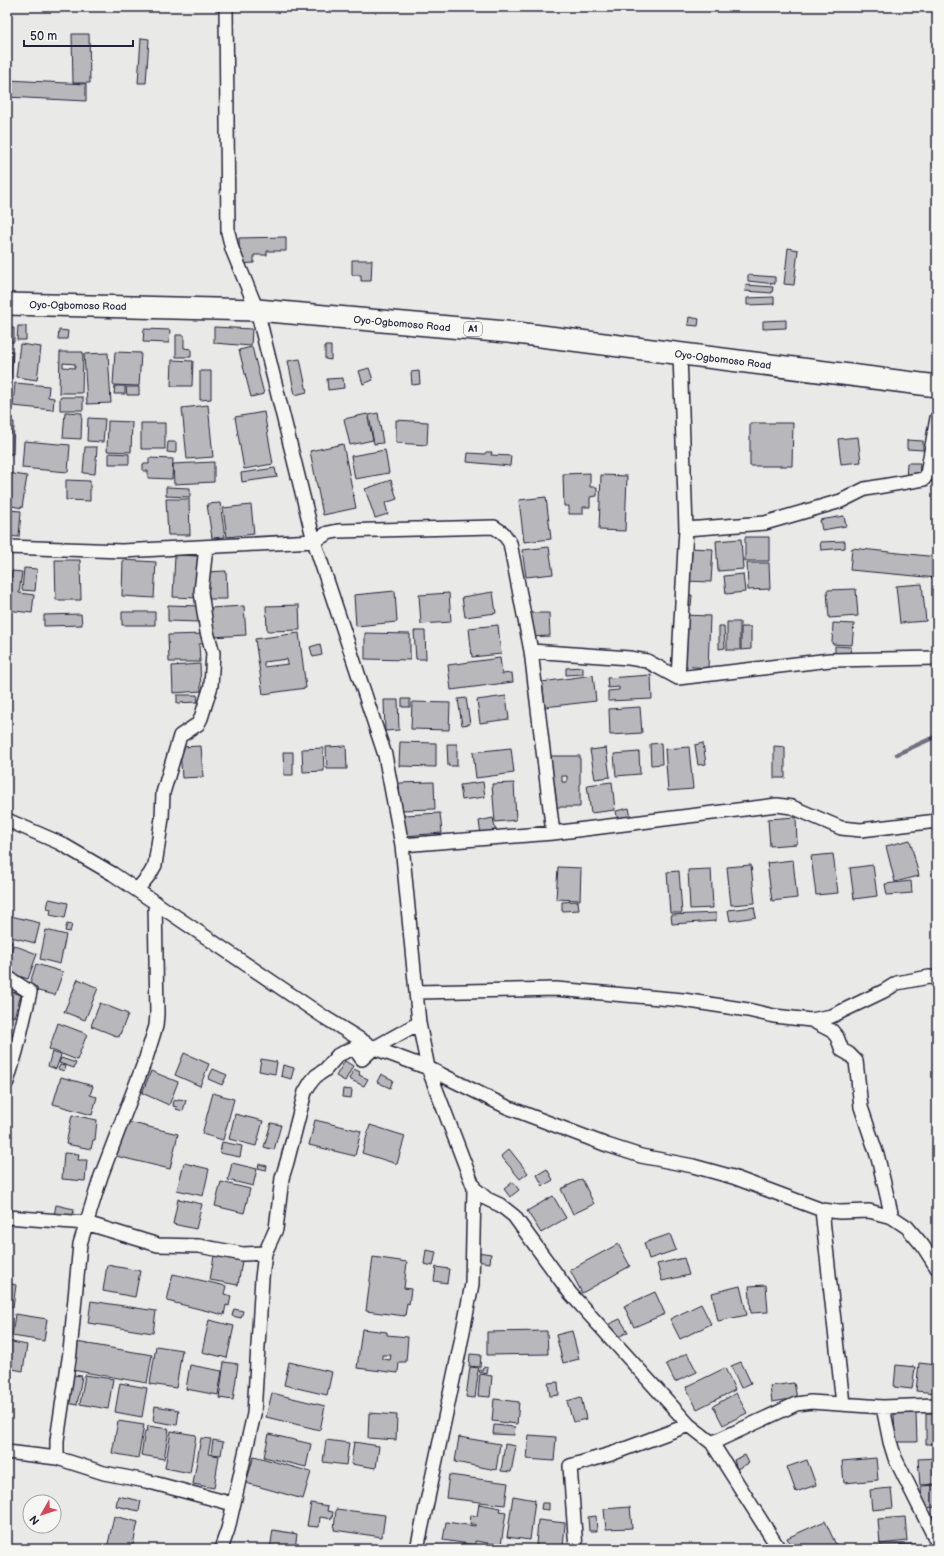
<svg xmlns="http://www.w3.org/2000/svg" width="944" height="1556" viewBox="0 0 944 1556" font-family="'Balsamiq Sans',sans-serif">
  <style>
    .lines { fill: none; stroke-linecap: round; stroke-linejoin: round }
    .stream { stroke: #71717f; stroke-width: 4.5 }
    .building { fill: #b8b8bc; stroke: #22223b; fill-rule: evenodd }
    .minor-casing { stroke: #22223b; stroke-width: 16 }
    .trunk-casing { stroke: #22223b; stroke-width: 24 }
    .minor { stroke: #f6f6f2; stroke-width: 13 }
    .trunk { stroke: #f6f6f2; stroke-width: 21 }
    .labels { text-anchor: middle; stroke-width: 3; stroke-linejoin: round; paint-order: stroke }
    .shield { fill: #f6f6f2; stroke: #626272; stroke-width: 1 }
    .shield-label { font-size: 9px; font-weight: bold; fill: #22223b }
    .street-label { font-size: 10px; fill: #22223b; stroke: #f6f6f2 }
  </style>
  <rect width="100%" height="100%" fill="#e9e9e7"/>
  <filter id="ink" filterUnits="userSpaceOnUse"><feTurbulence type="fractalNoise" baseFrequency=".025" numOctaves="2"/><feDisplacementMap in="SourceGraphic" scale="8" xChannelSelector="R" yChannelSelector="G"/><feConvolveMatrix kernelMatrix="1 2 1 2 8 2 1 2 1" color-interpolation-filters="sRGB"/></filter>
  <g filter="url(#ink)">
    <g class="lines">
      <path class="stream" d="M897,754L937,736"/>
    </g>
    <path class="building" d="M72,34H89L90,83H73Z
      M141,38L149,39L146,83H138Z
      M8,80L86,84V101L7,97Z
      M286,237V251H267V255H254V263L239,264V238Z
      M788,248L798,250L794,285L784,284Z
      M352,260H372L371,281H361V275H352Z
      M748,275L775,277V284L748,281Z
      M746,285L773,287L772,293L745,291Z
      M774,297V304L747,305V298Z
      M689,317L699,319L698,326L688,325Z
      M786,320V328L763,329V321Z
      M18,326H26V340H17Z
      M214,327L252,329L251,346L214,343Z
      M7,328H14V342H7Z
      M144,329L170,330L169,343L143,342Z
      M59,330L68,331L67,339H58Z
      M176,335H184V348L191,349V357H176Z
      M20,344L41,347L37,380L16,377Z
      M325,346H331V360L325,359Z
      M252,347L264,394L251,397L239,350Z
      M7,350L13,351L10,391H7Z
      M60,352H83L82,393H59ZM63,363L75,364V368L63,367Z
      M115,352L141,353L139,386L113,385Z
      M108,353L111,403L87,404L84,354Z
      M300,359L307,392L295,395L288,361Z
      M172,360L193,361L192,386H171Z
      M369,368L373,380L363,384L359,371Z
      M200,371H211V399L200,400Z
      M419,371L420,384L412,385L411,372Z
      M343,378L344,388L328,390L327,379Z
      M15,383L49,386L48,397L54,398L53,410L13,406Z
      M115,386H125V394H114Z
      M126,387H139V395H127Z
      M60,397H83V410H60Z
      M208,405L213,457L187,459L182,408Z
      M65,412L82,413L81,439L63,438Z
      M264,412L273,464L244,469L235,417Z
      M378,413L383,443L374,444L369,415Z
      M367,414L373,440L350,445L344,419Z
      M88,418L105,419L103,442L87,441Z
      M396,420L428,422L427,445L396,443Z
      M108,421L132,422L131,452L107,451Z
      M7,422H14L13,454H7Z
      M141,423H165V449H141Z
      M750,423H793L792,466H750Z
      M858,437L861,462L841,464L838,439Z
      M907,440L923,441V450L907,449Z
      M24,441L70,445L68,472L22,468Z
      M168,442H176V453L167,452Z
      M343,444L356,508L323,515L310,451Z
      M85,447H97L95,474L83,473Z
      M937,449V482L928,481Z
      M385,450L389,473L355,479L351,456Z
      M486,452H492L491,455L511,456L510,466L467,462L468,453L485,454Z
      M109,453L129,454V464H109Z
      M149,458L173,459L172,479L148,478V471H143V464H149Z
      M214,462V482L174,484L173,464Z
      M907,463H920L919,482L906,481Z
      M275,468L277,477L242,482L241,473Z
      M7,473L27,476L22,508L7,505Z
      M590,473V487H597V496L590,497V507H583V514H569V506H564L563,474Z
      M601,475L627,476L625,531L599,530Z
      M66,480L90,481V501L66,500Z
      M391,480L397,499L385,503L388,514L375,518L365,489Z
      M166,487L190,488V497L166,496Z
      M546,497L551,539L524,542L519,500Z
      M166,499H189L190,535H168Z
      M220,503L225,537L212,538L207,504Z
      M251,505L254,534L227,537L223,508Z
      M7,510L21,511L19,537L7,536Z
      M844,516L846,526L822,530L820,520Z
      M936,526H937V535H935Z
      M745,537H769V561H745Z
      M741,539L743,569L718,571L716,541Z
      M845,541V548L821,550L820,542Z
      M549,547L553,574L526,577L522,550Z
      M687,548L713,549L711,582L686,581Z
      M852,548L937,557V578L850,570Z
      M175,555L199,556L198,598L173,597Z
      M55,560H80L81,600H56Z
      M123,560L156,562L154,598L122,596Z
      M747,563H769L770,589L748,590Z
      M24,568L37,569L35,591L22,590Z
      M12,571L22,572L19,593L34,595L32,613L7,610Z
      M226,571L227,599H208L206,572Z
      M743,574L745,592L726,594L724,576Z
      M922,584L926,621L900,623L896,586Z
      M856,589L858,616L829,618L827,590Z
      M395,591L397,622L356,626L354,595Z
      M493,592L496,613L465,617L462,597Z
      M449,593L451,622L421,624L419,595Z
      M685,595H692L691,606L685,605Z
      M168,605L199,606L198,622L168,621Z
      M299,605L300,630L267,631L266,606Z
      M244,606L246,635L212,637L210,608Z
      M122,612H155V625H122Z
      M527,613H549L550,636L528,637Z
      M81,614L82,625L44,626V615Z
      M683,615L710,616L708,668L682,666Z
      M727,622H740V650H727Z
      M833,623L854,624L852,645L832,644Z
      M498,625L501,654L472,657L469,628Z
      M719,626H724L725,648L719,649Z
      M741,627H751V649L741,650Z
      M414,631H425L426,659H416Z
      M299,633L306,688L263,694L255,639ZM287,659L288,664L264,667V662Z
      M365,633L410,634V660L365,659Z
      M206,634V644H199L200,662H169L168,635Z
      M320,644L322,655L313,657L310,647Z
      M835,646L851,647L850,657L835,656Z
      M500,658L502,674L512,673L513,682L451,690L448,665Z
      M200,664L201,691L173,693L172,666Z
      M583,667V674L566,675V668Z
      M593,675L596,701L545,707L542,682Z
      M651,675L652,699L608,701V691L619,690V687L608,688L607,678Z
      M177,695H197L198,702L177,703Z
      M506,696L509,719L480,723L477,700Z
      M466,698L470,724L462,725L458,699Z
      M402,699H410V707H402Z
      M384,700H398L399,730L385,731Z
      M412,702L450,703L449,730L411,729Z
      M640,707L642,733L610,735L609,709Z
      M400,742L436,743V767L399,766Z
      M661,743L662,764L651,765L650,744Z
      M703,743L706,764L698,765L695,745Z
      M447,744H457V766H448Z
      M201,746L203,777L182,778L180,747Z
      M346,746L347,769H327L326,747Z
      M774,746L785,747V778H774Z
      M689,747L693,789L668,791L665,749Z
      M323,748L324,771L303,772L302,749Z
      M511,748L514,773L476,778L473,752Z
      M606,748L610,777L595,779L590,750Z
      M283,752H293V775H284Z
      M639,752L640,774L616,776L614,754Z
      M551,756H580V807H551ZM562,776H567V782H562Z
      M434,782L435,809L400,810L399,783Z
      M483,782L485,797L462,800L460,785Z
      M612,782L615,810L591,813L587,785Z
      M514,783L516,820L495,822L492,784Z
      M629,808L631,818L618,822L616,811Z
      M440,813L442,833L405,836L404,815Z
      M796,817L797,844L770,846L768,819Z
      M493,818L496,833L481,835L479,821Z
      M910,840L919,876L895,882L886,846Z
      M833,854L838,893L816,895L811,856Z
      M793,860L797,898L772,901L767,863Z
      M751,865L755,903L731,905L727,867Z
      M873,865L877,896L854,899L850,868Z
      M558,867L581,868L580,900L556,899Z
      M711,869L713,908L690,909L688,870Z
      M679,871L682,913H670L667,872Z
      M911,881L912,893L887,895L885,884Z
      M49,899L68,903L65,918L50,915L51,909L47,908Z
      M578,901L579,910L562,911V902Z
      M754,907L756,917L730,921L728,910Z
      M716,913V921L672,924L671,915Z
      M11,916L40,923L35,943L7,936Z
      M67,924L72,925L70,932L65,931Z
      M46,930L66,935L60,964L40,959Z
      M7,940L12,942L9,950H7Z
      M13,945L37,954L28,979L7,972V963Z
      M36,964L63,972L55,995L34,990L29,986Z
      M78,979L98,988L85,1020L64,1012Z
      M7,990L21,995L14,1017L7,1014Z
      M100,1003L128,1014L119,1037L91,1026Z
      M58,1023L87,1034L77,1060L49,1049Z
      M52,1052L61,1055L56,1069L48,1066Z
      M184,1053L209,1064L200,1086L175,1075Z
      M61,1058L76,1063L74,1068L59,1063Z
      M261,1059L277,1062L275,1074L259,1071Z
      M345,1061L353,1066L345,1081L336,1076Z
      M60,1065L66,1066L64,1071L58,1069Z
      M283,1065L294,1068L291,1079L281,1076Z
      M213,1069L227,1075L222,1085L208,1079Z
      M354,1069L360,1072L359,1075L368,1079L364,1086L349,1079Z
      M151,1071L178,1082L169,1105L142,1093Z
      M381,1074L393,1080L390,1088L377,1082Z
      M61,1077L93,1086L90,1095L97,1097L92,1115L53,1104Z
      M343,1089L352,1090L351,1098L342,1097Z
      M213,1093L234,1099L223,1140L202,1134Z
      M178,1099L186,1100L183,1111L176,1109L177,1107L173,1106L174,1100L178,1101Z
      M235,1114L263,1121L256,1146L229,1139Z
      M72,1115L97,1120L95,1140H93L91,1149L66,1144Z
      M315,1120L361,1131L355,1156L309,1145Z
      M124,1121L178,1134L170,1169L116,1156Z
      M271,1123L281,1125L274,1150L264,1147Z
      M370,1125L405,1136L397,1164L362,1153Z
      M222,1142L242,1146L240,1157L220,1153Z
      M509,1149L528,1173L520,1179L501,1156Z
      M64,1153L79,1154L78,1160H87L85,1181L62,1179Z
      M184,1163L209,1169L203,1196L177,1190Z
      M232,1163L257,1169L253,1186L228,1180Z
      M259,1164L267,1166L266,1170L258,1168Z
      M547,1169L553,1180L543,1186L537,1175Z
      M582,1179L594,1204L573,1214L561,1189Z
      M221,1182L250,1189L244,1213L215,1206Z
      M513,1182L519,1190L510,1197L504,1189Z
      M553,1196L566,1218L541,1233L527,1211Z
      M178,1199L202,1204L196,1229L173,1224Z
      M56,1205L74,1209L72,1220L54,1216Z
      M670,1234L676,1250L649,1259L644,1243Z
      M618,1244L630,1266L582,1293L570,1270Z
      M426,1250L436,1252L433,1266L424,1264Z
      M477,1252L491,1254L490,1263L476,1261Z
      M214,1256L242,1261L238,1285L210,1280Z
      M373,1257L407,1262L404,1288L411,1289L409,1304L407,1303L405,1316L366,1311Z
      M684,1258L689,1275L662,1281L657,1264Z
      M107,1265L140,1271L135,1297L103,1291Z
      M436,1267L449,1269L447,1283L434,1281Z
      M173,1274L226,1286L224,1294L231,1296L229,1306L226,1305L224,1315L167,1301Z
      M7,1283L16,1285L13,1307L7,1306Z
      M766,1285L768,1312L751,1313L749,1286Z
      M740,1286L747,1315L718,1321L712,1293Z
      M655,1292L665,1314L634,1327L624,1306Z
      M91,1301L156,1311L153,1333L88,1323Z
      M701,1304L711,1324L680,1339L670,1319Z
      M234,1309L243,1311L241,1318L232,1316Z
      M15,1314L47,1319L44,1341L12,1336Z
      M620,1319L628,1332L614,1339L607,1325Z
      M209,1320L234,1326L227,1358L202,1352Z
      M362,1329L387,1332V1335L408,1337L406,1362H399L398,1373L357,1368ZM382,1355H391L390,1360L382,1359Z
      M547,1331L548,1354L487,1355V1332Z
      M572,1331L579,1359L563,1363L556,1335Z
      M7,1341L27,1345L23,1371L7,1368Z
      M76,1342L152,1355L147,1383L72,1370Z
      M156,1346L182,1350L176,1388L150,1384Z
      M687,1353L697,1372L675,1382L666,1364Z
      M470,1354L481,1355L480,1367L469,1366Z
      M224,1362L238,1364L233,1400L219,1398Z
      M289,1362L332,1372L327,1395L284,1385Z
      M741,1362L751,1383L741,1388L731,1366Z
      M919,1363L937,1365V1393L916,1391Z
      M190,1365L222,1371L218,1395L186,1389Z
      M896,1365L915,1367L912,1389L894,1387Z
      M470,1367L479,1368L477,1375H478L475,1398L466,1397Z
      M483,1367L488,1368L487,1374L479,1372L480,1370H482Z
      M725,1368L735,1390L697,1409L686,1387Z
      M480,1374L492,1376L490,1397L478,1396Z
      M73,1375L82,1376L77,1405L68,1403Z
      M85,1375L113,1379L108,1409L80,1404Z
      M558,1382L559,1395L550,1396L548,1383Z
      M120,1383L147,1388L142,1417L115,1412Z
      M794,1383L797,1398L772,1402L770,1386Z
      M272,1393L325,1406L320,1430L266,1417Z
      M736,1393L747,1413L723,1425L713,1406Z
      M581,1397L586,1419L573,1422L567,1401Z
      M494,1399L519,1402L517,1424L492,1421Z
      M155,1406L179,1410L177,1425L153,1421Z
      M369,1413L397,1415L396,1440L368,1438Z
      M894,1413H916L917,1442H895Z
      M926,1413H937V1444H926Z
      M118,1421L144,1425L138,1458L112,1453Z
      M494,1425L515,1427L514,1435L493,1434Z
      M148,1426L169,1429L164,1459L141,1455L145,1431H147Z
      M171,1431L196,1435L190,1473L165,1468Z
      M269,1434L311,1444L306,1467L264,1457Z
      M529,1435L556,1437L554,1461L527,1459Z
      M459,1437L500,1444L496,1470L455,1462Z
      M201,1438L211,1439L208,1454L219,1456L214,1488L193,1484Z
      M213,1440L223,1442L221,1455L211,1454Z
      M326,1440L349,1443L346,1465L323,1462Z
      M354,1442L379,1446L376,1468L351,1464Z
      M505,1444L516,1446L511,1472L501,1471Z
      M745,1455L749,1463L737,1469L734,1460Z
      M254,1456L311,1472L303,1499L246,1483Z
      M876,1458L878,1480L844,1483L842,1461Z
      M937,1458V1484L920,1485L918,1459Z
      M807,1460L816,1485L796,1492L787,1467Z
      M449,1475L508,1483L505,1505L446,1498Z
      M937,1485V1507L922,1508L921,1486Z
      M891,1488L893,1508L872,1510L870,1490Z
      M118,1496L141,1501L139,1511L116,1506Z
      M513,1496L535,1500L530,1540L507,1537Z
      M311,1503L328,1506L327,1511L333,1512L332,1519L320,1517L319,1527L307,1526Z
      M542,1503H549V1510L541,1509Z
      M479,1504L501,1508L500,1511L506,1512L501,1545L475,1541V1545L443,1540L446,1522L475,1526V1524H470L471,1515L477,1516Z
      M630,1507L632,1528L606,1529L604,1509Z
      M336,1509L385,1515L382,1537L334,1530Z
      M114,1516L138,1522L132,1549H107Z
      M596,1516L597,1531H589L588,1517Z
      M905,1517L907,1541L880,1544L878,1519Z
      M538,1520L565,1523L563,1549L536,1546Z
      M825,1521L837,1547L832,1549H792L787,1538Z
      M273,1530L297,1534L295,1549H270Z
      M915,1544V1549H868V1546Z
      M434,1545L468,1549H434Z"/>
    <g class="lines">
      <defs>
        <path id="minor" d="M226,7L228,232L232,249L257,310L314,541L385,755L402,845L419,1023L428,1068L474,1188L472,1284L459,1352L417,1549
          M686,529L765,523L841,501L865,489L924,479L927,474L937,418
          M7,547L122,551L314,541L328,533L338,531L494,527L503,533L510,543L531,651L553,833
          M531,651L629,658L647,661L678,678L830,660L937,658
          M678,678L686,529L680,354
          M7,820L60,843L113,874L324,1017L374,1048L428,1068L507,1107L607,1145L641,1156L693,1166L733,1177L822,1210L840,1212L869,1211L892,1217L907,1227L923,1246L937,1268
          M402,845L553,833L777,805L792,807L841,828L861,830L937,821
          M137,890L150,874L155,865L162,818L163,793L180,736L198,724L201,718L211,686L213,653L207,632L201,592L206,547
          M7,977L30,992L16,1052L7,1082
          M416,992L556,989L683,1000L748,1010L774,1016L811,1020L832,1016L884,991L897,983L929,977L937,978
          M811,1020L832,1031L837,1037L842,1050L849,1054L856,1061L861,1107L878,1158L892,1217
          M474,1188L487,1199L500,1205L514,1216L570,1293L689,1425L712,1443L779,1549
          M822,1210L843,1404
          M7,1217L86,1223L158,1245L199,1246L243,1254L265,1253
          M883,1407L890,1442L895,1458L937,1542
          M712,1443L796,1404L811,1402L883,1407L937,1405
          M7,1452L57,1458L104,1473L146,1481L233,1504
          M57,1458V1440L70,1352L80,1244L101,1176L146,1058L156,1026L157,1014L155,902
          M221,1549L228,1529L254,1414L262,1278L265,1253L276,1229L282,1178L287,1162L305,1092L311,1082L316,1076L325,1070L338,1055L354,1048L362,1059L374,1048L419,1023
          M576,1549L570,1466L611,1454L689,1425"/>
        <path id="trunk" d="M7,304L257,310L517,333L937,386"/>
      </defs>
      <use href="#minor" class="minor-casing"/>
      <use href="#trunk" class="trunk-casing"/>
      <use href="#minor" class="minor"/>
      <use href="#trunk" class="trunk"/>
    </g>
  </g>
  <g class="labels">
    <rect class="shield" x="464" y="322" width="18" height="14" rx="3"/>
    <g class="shield-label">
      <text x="473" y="332">A1</text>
    </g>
    <g class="street-label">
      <text transform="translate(78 305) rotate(1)" y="4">Oyo-Ogbomoso Road</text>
      <text transform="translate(402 323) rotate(5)" y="4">Oyo-Ogbomoso Road</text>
      <text transform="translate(723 359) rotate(7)" y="4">Oyo-Ogbomoso Road</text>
    </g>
  </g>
  <rect width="944" height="1556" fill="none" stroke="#f6f6f2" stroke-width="24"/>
  <rect x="12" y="12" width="920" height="1532" fill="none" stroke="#22223b" stroke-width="1.5" filter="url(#ink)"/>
  <g transform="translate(42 1514) rotate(231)"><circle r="19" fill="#f6f6f2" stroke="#a1a1a9"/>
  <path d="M0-3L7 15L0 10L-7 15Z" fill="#d1495b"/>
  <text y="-6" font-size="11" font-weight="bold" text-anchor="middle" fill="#22223b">N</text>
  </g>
  <path d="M24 40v6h109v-6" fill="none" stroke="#22223b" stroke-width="2"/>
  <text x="30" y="40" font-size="12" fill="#22223b" stroke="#f6f6f2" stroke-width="3" paint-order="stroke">50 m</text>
</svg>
